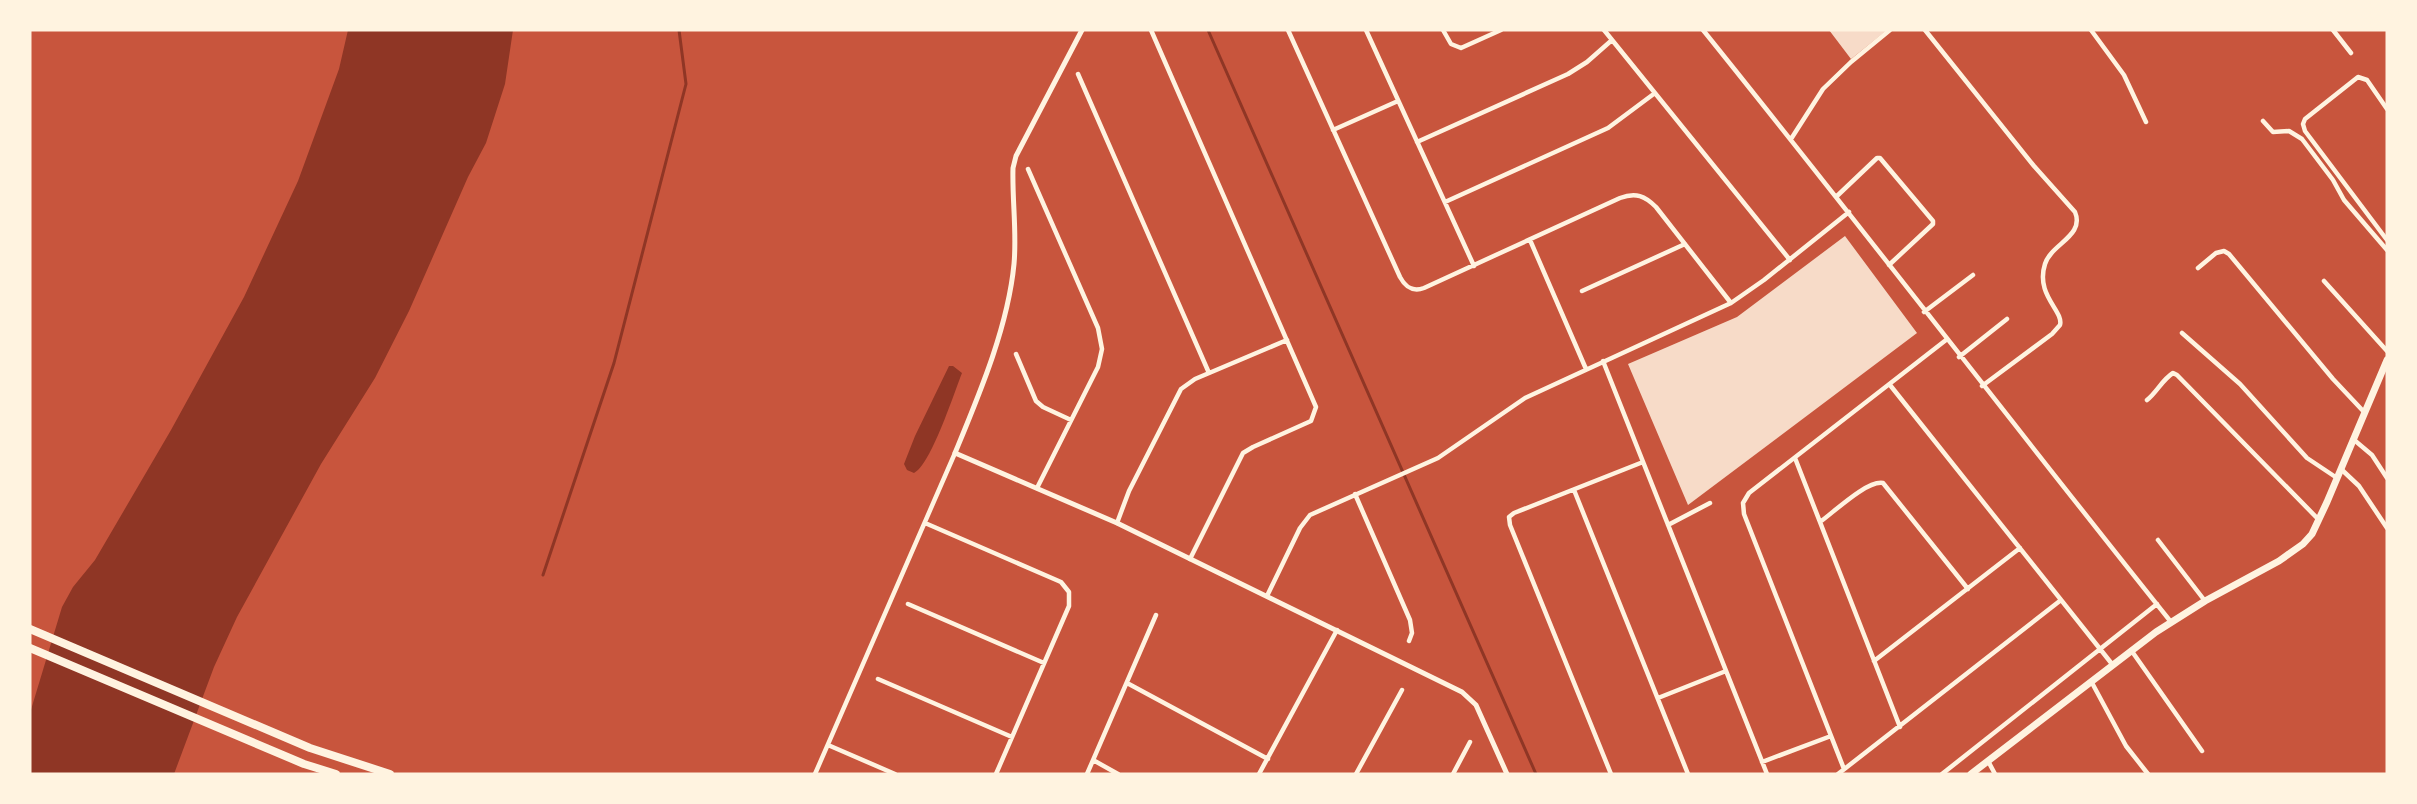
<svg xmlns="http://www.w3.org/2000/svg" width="2417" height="804" viewBox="0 0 2417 804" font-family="'Exo 2',sans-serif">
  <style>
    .water { fill: #8f3625 }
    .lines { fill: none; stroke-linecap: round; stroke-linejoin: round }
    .stream { stroke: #8f3625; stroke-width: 3 }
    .building { fill: #f7dbc8 }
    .minor { stroke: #fff3e0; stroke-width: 4.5 }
    .tertiary { stroke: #fff3e0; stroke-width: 5 }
    .primary { stroke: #fff3e0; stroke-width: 7 }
    .trunk { stroke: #fff3e0; stroke-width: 8 }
  </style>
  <rect width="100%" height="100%" fill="#c8553d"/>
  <path class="water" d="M348,30H513L505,84L486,143L468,177L409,311L375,378L321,464L237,617L214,667L174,774H30V713L62,607L73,587L95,560L171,430L244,297L298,181L339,69Z
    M949,366H953L962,373C954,393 931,465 914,473L907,470L904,464L915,436Z"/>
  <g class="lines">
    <path class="stream" d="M1208,30L1536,774
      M543,575L614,363L686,84L679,30"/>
  </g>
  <path class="building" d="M1829,30H1887L1851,59Z
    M1845,236L1917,333L1688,505L1628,364L1737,317Z"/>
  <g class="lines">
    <path class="minor" d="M1151,30L1316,407L1311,421L1253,447L1243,453L1190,559
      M1288,30L1400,277C1406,288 1413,292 1424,288L1620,198C1636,192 1645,196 1656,207L1731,303
      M1366,30L1474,266
      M1443,30L1451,44L1461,48L1501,30
      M1604,30L1790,260
      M1703,30C1861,226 2014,426 2171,622
      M1925,30L2034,166L2075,212C2085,236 2051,244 2045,264C2035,295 2064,311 2060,325L2052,334L1982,386
      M2091,30L2124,75L2146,122
      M2333,30L2351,53
      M1078,74L1209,373
      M2387,109L2367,80L2358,77L2305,119L2303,124L2305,131L2387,240
      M2263,121L2273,132L2289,131L2302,139L2333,180L2344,200L2387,250
      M1333,130L1398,101
      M1791,139L1823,89L1851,62L1890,30
      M1417,142L1568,74L1587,62L1612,40
      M1028,169L1098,328L1102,349L1098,367L1037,488
      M1837,196L1877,158H1880L1933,221V224L1889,265
      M1445,202L1608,128L1655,93
      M1530,240L1586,369
      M2198,268L2216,253L2224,251L2229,254L2333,379L2365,413
      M2324,281L2387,351
      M1582,291L1685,244
      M1924,312L1973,275
      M2182,333L2240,384L2307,458L2337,478
      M1016,354L1036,401L1043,407L1071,420
      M1959,357L2007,319
      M1603,361L1767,774
      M1890,385L2112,664
      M2147,400C2157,392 2162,380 2173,373L2177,375L2319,520
      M2353,439L2372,455L2387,478
      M1795,458L1900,727
      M2341,469L2359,486L2387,528
      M1574,490L1688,774
      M1355,494L1410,620L1412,633L1409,641
      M1820,522C1834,512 1867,480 1883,483L1968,589
      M925,523L1061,582L1069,592V606L996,774
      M1117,523L1129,491L1181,389L1195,379L1287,340
      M1668,525L1710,503
      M2158,540L2205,601
      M1267,596L1300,528L1310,515L1438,458L1525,398L1731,303L1764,280L1849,212
      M908,604L1044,663
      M2131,650L2202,751
      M1874,661L2020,548
      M878,679L1012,737
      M2091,681L2126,746L2148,774
      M1127,683L1268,759
      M1658,698L1726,671
      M828,745L895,774
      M1093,760L1118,774
      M1988,761L1995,774
      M1762,762L1831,736
      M1844,769L1744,514L1743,503L1749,493L1946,340
      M815,774L955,453
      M1087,774L1156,615
      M1259,774L1337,630
      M1356,774L1402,690
      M1453,774L1470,742
      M1611,774L1510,525L1509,517L1514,513L1643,462
      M1838,774L2061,600
      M1942,774L2157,604"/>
    <path class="tertiary" d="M1082,30L1016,156L1013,168C1012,200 1017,232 1014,264C1008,327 979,395 955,453L1117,523L1462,692L1476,705L1507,774"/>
    <path class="primary" d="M1971,774L2156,632L2205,601L2279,561L2303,544L2312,534L2327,502L2387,360"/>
    <path class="trunk" d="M30,629L310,748L390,774
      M30,648L304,764L336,774"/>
  </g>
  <rect width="2417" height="804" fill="none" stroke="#fff3e0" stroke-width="63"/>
</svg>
